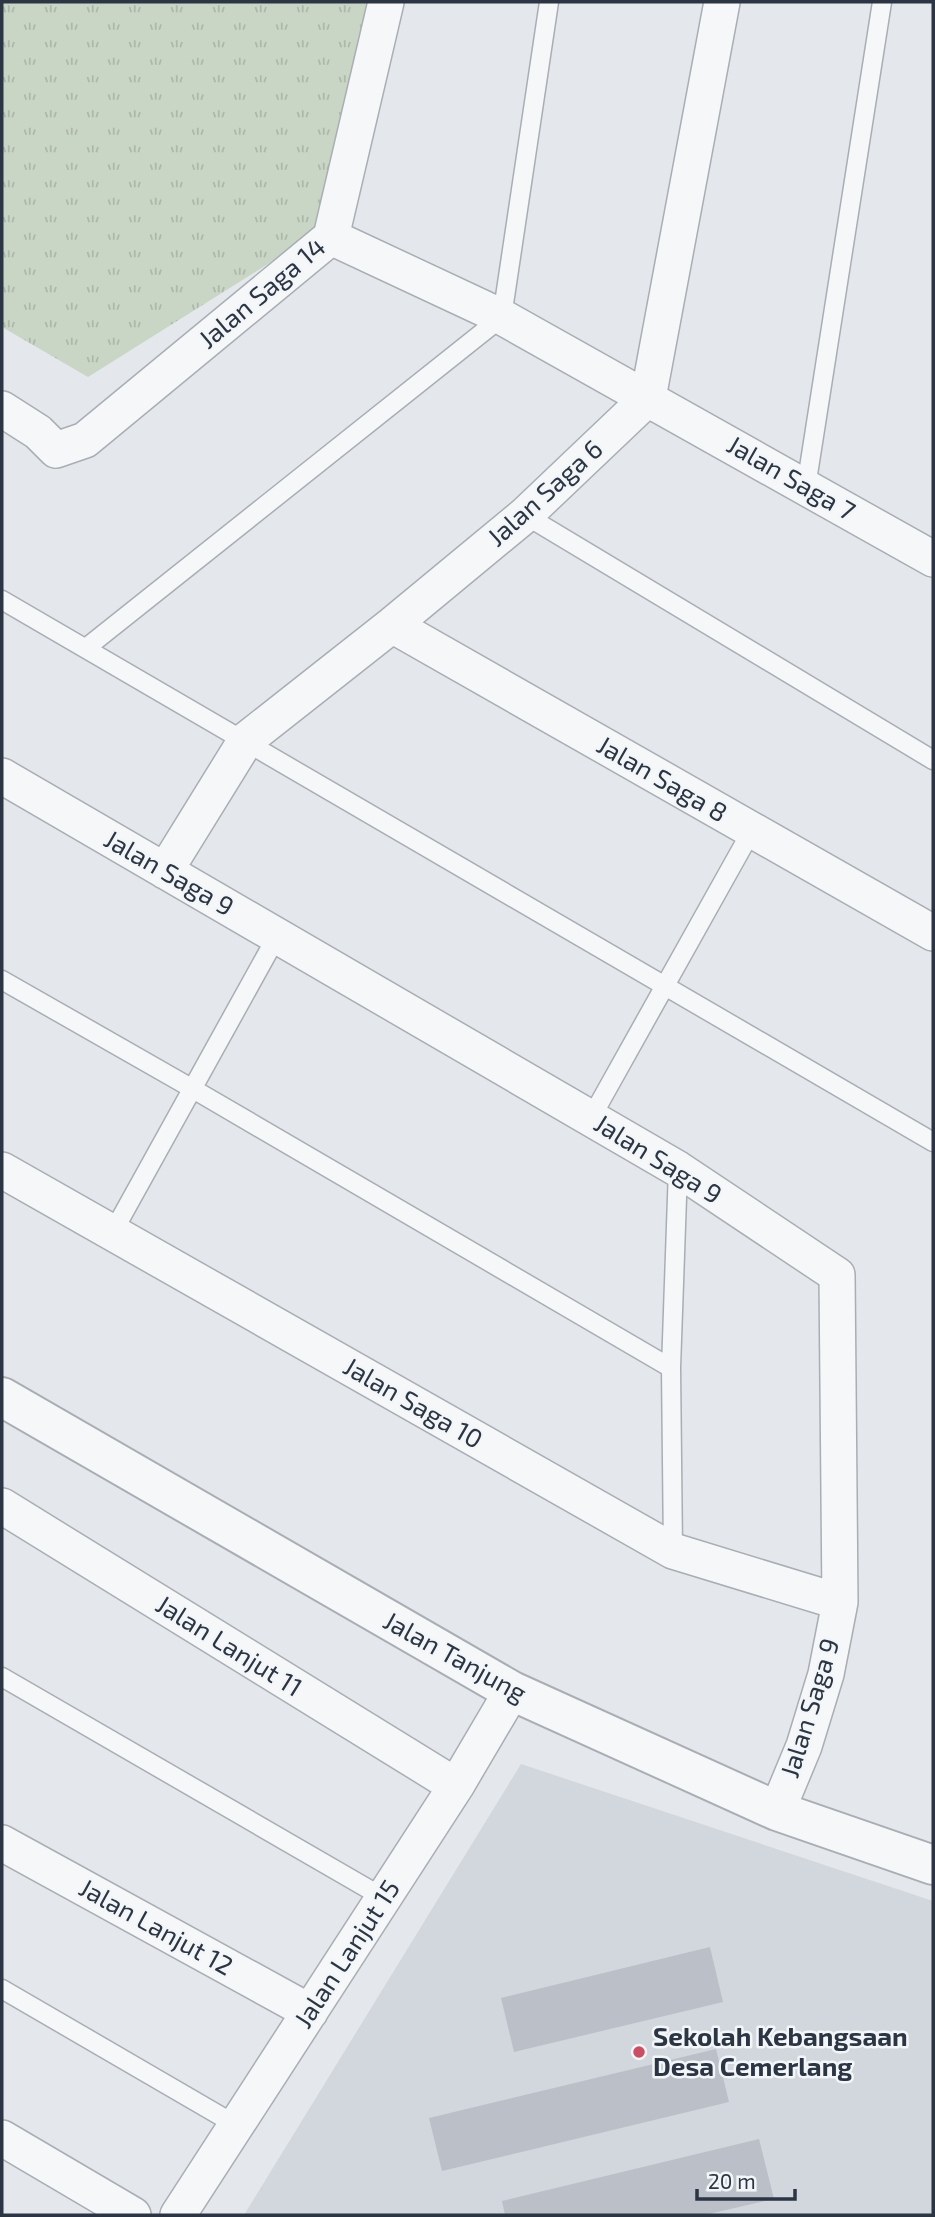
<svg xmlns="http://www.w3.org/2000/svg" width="935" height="2217" viewBox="0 0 935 2217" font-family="'Exo 2',sans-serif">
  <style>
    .built { fill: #d2d6dd }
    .park { fill: url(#park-tufts) }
    .building { fill: #bbc0c8 }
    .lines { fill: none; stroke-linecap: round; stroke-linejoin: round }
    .service-casing { stroke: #a9aeb5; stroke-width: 21 }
    .minor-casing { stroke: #a9aeb5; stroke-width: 38 }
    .tertiary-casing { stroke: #a9aeb5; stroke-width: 42 }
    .service { stroke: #f6f7f9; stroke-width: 18 }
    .minor { stroke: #f6f7f9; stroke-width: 35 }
    .tertiary { stroke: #f6f7f9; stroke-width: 38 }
    .poi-dot { fill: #ca4e64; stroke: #f3f6f8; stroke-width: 2.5 }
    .labels { text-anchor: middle; stroke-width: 5; stroke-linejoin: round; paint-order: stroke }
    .street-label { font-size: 26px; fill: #2c3543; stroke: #f3f6f8 }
    .poi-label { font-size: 26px; font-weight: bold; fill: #2c3543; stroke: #f3f6f8; text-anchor: start }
  </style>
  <defs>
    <pattern id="park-tufts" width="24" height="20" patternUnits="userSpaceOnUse" patternTransform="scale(1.75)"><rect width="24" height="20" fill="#c9d5c5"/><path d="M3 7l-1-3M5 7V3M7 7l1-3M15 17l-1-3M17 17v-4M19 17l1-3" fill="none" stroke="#adb7aa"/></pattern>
  </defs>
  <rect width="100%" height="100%" fill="#e4e7eb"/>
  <path class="built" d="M521,1764L933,1901V2215H244Z"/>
  <path class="park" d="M2,2H377L349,213L88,377L2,327Z"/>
  <path class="building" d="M710,1947L723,2002L514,2052L501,1998Z
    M716,2049L729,2102L442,2171L429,2118Z
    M759,2139L774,2199L704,2215H505L502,2201Z"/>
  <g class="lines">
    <defs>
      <path id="service" d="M806,487L882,2
        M525,515L933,760
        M2,600L933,1142
        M86,648L502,317L549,2
        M2,980L193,1089L671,1368
        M591,1118L752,830
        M113,1232L277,936
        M673,1551L671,1368L678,1169
        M2,1677L384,1898
        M2,1989L236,2125"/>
      <path id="minor" d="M331,237L502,317L933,559
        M2,409L38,432L56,450L85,440L331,237L386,2
        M392,625L933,933
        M2,776L678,1169L837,1275L840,1602L826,1674L804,1746L777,1811
        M165,871L246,740L392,625L525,515L648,398L722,2
        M2,1170L673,1551L840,1602
        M2,1506L456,1786
        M2,1843L310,2012
        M2,2138L133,2215
        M178,2215L456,1786L512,1691"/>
      <path id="tertiary" d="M2,1397L512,1691L777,1811L933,1865"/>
    </defs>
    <use href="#service" class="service-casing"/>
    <use href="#minor" class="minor-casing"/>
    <use href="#tertiary" class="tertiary-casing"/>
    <use href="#service" class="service"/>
    <use href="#minor" class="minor"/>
    <use href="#tertiary" class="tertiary"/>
  </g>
  <circle class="poi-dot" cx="639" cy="2052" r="7"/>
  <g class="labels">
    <g class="street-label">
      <text transform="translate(262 293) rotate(-40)" y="9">Jalan Saga 14</text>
      <text transform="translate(791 478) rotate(30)" y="9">Jalan Saga 7</text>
      <text transform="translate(545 493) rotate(-42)" y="9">Jalan Saga 6</text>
      <text transform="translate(662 779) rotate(30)" y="9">Jalan Saga 8</text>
      <text transform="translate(169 873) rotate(30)" y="9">Jalan Saga 9</text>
      <text transform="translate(658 1159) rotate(32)" y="9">Jalan Saga 9</text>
      <text transform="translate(413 1403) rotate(30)" y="9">Jalan Saga 10</text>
      <text transform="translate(229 1646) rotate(32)" y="9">Jalan Lanjut 11</text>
      <text transform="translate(455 1657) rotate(29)" y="9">Jalan Tanjung</text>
      <text transform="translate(810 1708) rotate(-73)" y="9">Jalan Saga 9</text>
      <text transform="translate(156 1927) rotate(29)" y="9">Jalan Lanjut 12</text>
      <text transform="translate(347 1954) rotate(-57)" y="9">Jalan Lanjut 15</text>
    </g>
    <g class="poi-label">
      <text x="653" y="2046">Sekolah Kebangsaan<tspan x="653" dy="30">Desa Cemerlang</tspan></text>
    </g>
  </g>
  <rect width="935" height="2217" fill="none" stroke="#2c3543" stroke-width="7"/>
  <path d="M697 2189v10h98v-10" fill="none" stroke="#2c3543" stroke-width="3.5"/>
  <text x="708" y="2189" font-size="21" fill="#2c3543" stroke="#f3f6f8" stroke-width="5" paint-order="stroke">20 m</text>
</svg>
